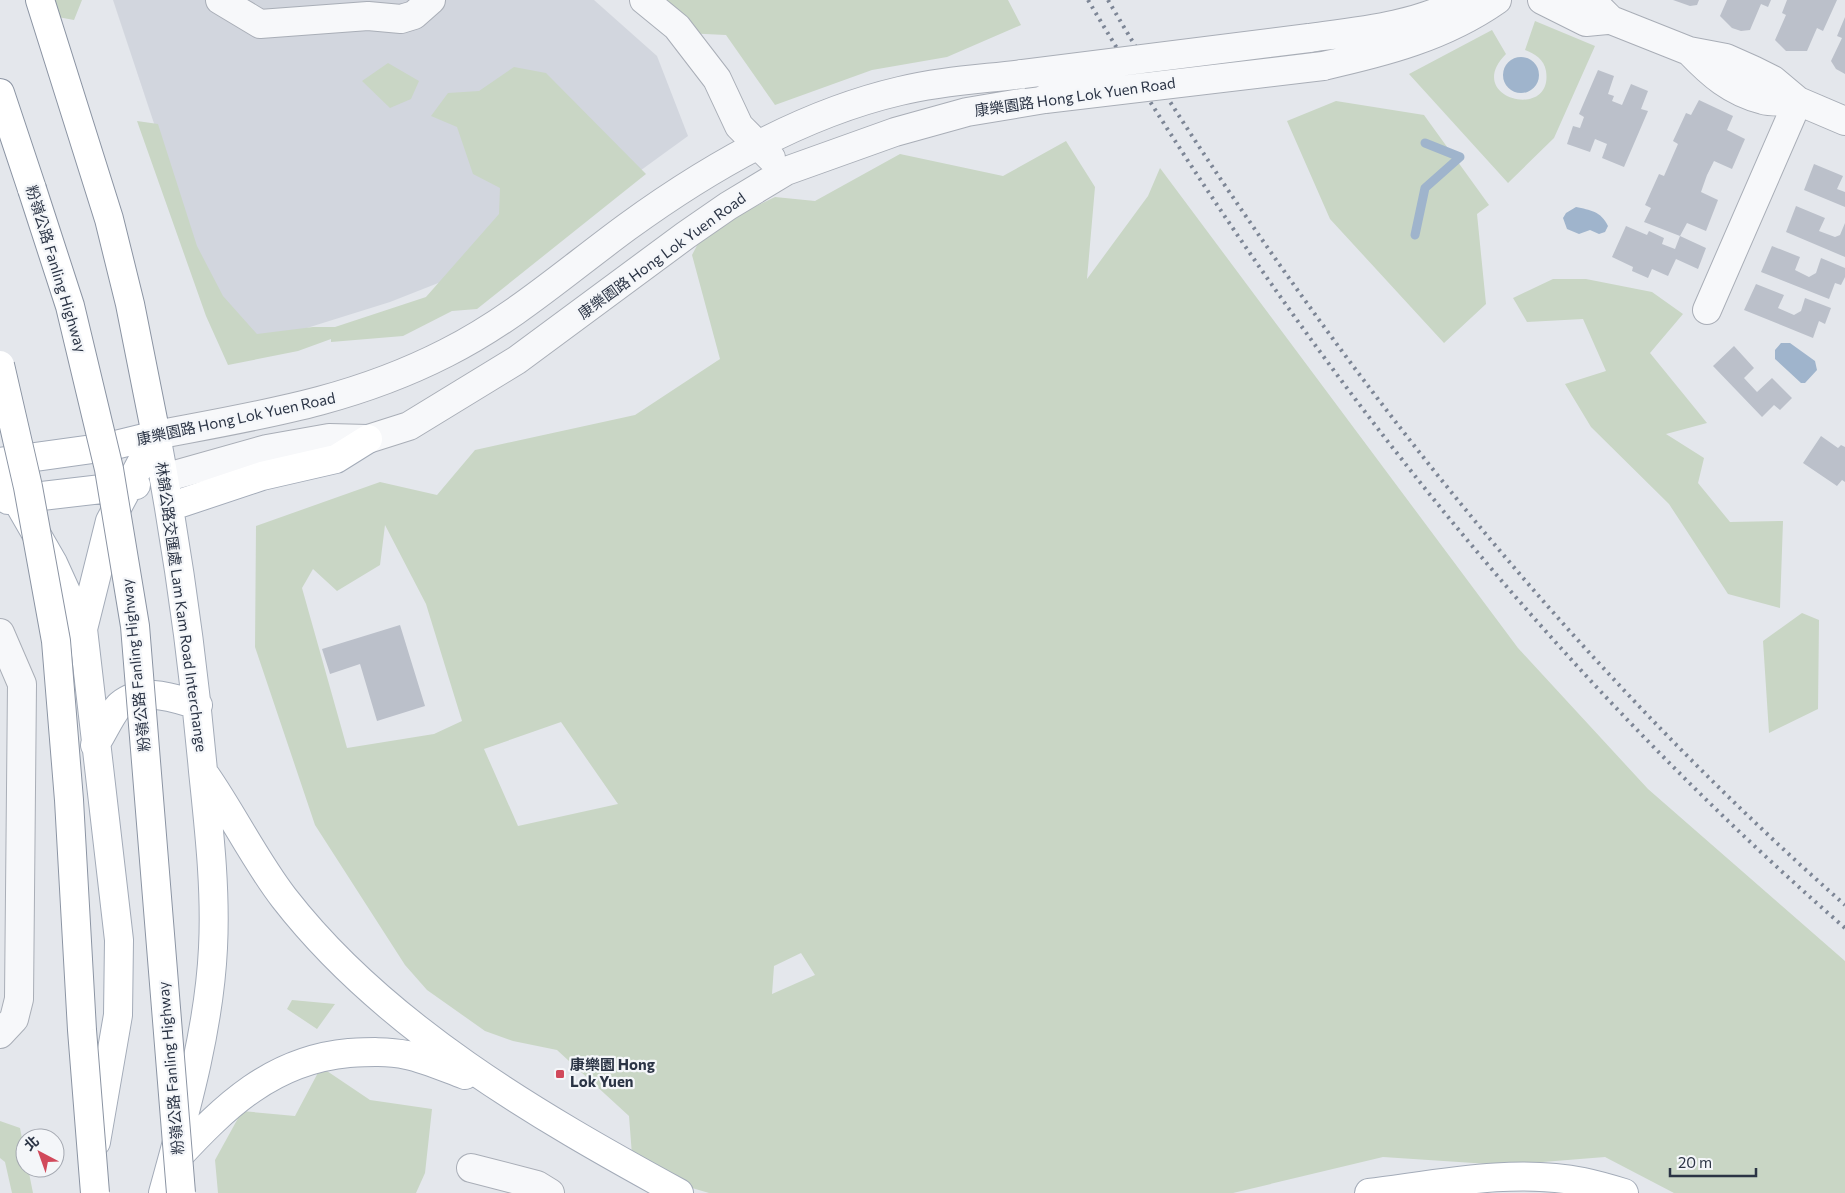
<svg xmlns="http://www.w3.org/2000/svg" width="1845" height="1193" viewBox="0 0 1845 1193" font-family="Commissioner,'Noto Sans TC',sans-serif">
  <style>
    .built { fill: #d2d6de }
    .green { fill: #c9d6c5; fill-rule: evenodd }
    .water { fill: #9fb4cc }
    .lines { fill: none; stroke-linecap: round; stroke-linejoin: round }
    .stream { stroke: #9fb4cc; stroke-width: 9 }
    .building { fill: #bbc0ca }
    .minor-casing { stroke: #a9aeb7; stroke-width: 30 }
    .major-casing { stroke: #a3abb8; stroke-width: 30 }
    .highway-casing { stroke: #8b94a3; stroke-width: 30 }
    .minor { stroke: #f7f8fa; stroke-width: 28 }
    .major { stroke: #fff; stroke-width: 28 }
    .highway { stroke: #fff; stroke-width: 28 }
    .rail { stroke: #7d8696; stroke-width: 4; stroke-dasharray: 2.5 5; stroke-linecap: butt }
    .minor-bridge-casing { stroke: #a9aeb7; stroke-width: 30; stroke-linecap: butt }
    .highway-bridge-casing { stroke: #8b94a3; stroke-width: 30; stroke-linecap: butt }
    .minor-bridge { stroke: #f7f8fa; stroke-width: 28 }
    .highway-bridge { stroke: #fff; stroke-width: 28 }
    .poi-dot { fill: #d1495b; stroke: #f4f6f9; stroke-width: 2 }
    .labels { text-anchor: middle; stroke-width: 4.5; stroke-linejoin: round; paint-order: stroke }
    .street-label { font-size: 15px; fill: #2b3445; stroke: #f4f6f9 }
    .poi-label { font-size: 15px; font-weight: bold; fill: #2b3445; stroke: #f4f6f9; text-anchor: start }
  </style>
  <rect width="100%" height="100%" fill="#e4e7ec"/>
  <path class="built" d="M113,0H594L657,56L688,136L542,242L390,302L230,352Z"/>
  <path class="green" d="M43,0H82L74,20L42,14Z
    M638,0H1008L1021,25L947,57L872,70L775,105L726,35L663,32Z
    M1535,21L1595,46L1554,138L1508,183L1409,74L1492,30L1506,54C1462,98 1554,122 1546,71C1544,59 1535,54 1525,50Z
    M388,63L419,81L411,99L390,108L362,81Z
    M514,67L546,73L646,174L477,309L452,311L403,336L331,342V339L298,351L228,365L206,316L137,121L158,124L197,246L223,296L257,334L313,327H335L426,297L499,214L500,188L473,174L457,127L431,116L448,93L479,91Z
    M1336,101L1424,115L1489,205L1477,214L1486,304L1444,343L1330,219L1287,121Z
    M1066,141L1095,187L1087,279L1148,196L1160,168L1518,648L1648,789L1845,961V1193H1674L1605,1157L1504,1165L1383,1157L1233,1193H709L682,1185L632,1155L629,1116L557,1050L513,1041L485,1031L427,990L405,965L315,825L255,647L256,526L380,482L437,495L475,450L635,415L720,359L692,255L705,230L775,197L815,201L900,154L1003,176ZM385,525L426,604L462,721L434,734L347,748L302,588L313,569L337,591L380,565ZM561,722L618,804L518,826L484,749ZM801,953L815,975L772,994L774,966Z
    M1553,279H1586L1652,292L1683,314L1650,353L1707,423L1666,434L1704,458L1698,483L1730,522L1783,521L1780,608L1728,594L1669,504L1591,427L1565,384L1606,371L1583,319L1527,322L1513,298Z
    M1802,613L1819,620L1818,709L1769,733L1763,641Z
    M292,1000L335,1004L317,1029L287,1009Z
    M321,1067L370,1100L432,1109L425,1173L416,1193H218L215,1160L242,1111L295,1116Z
    M0,1121L20,1128L25,1154V1168H28L33,1193H12L5,1162L0,1158Z"/>
  <path class="water" d="M1503 75a18 18 0 1 1 36 0a18 18 0 1 1-36 0Z
    M1576,207C1590,210 1601,211 1608,226L1605,232L1599,234L1590,230L1579,234L1567,229L1563,218L1566,213Z
    M1781,343H1790L1815,361L1817,370L1805,383H1801L1775,359V350Z"/>
  <g class="lines">
    <path class="stream" d="M1415,235L1425,188L1460,157L1425,143"/>
  </g>
  <path class="building" d="M1673,0H1699L1697,5L1690,6Z
    M1727,0H1771L1768,7L1761,4L1750,30L1741,31L1732,28L1720,16Z
    M1787,0H1837L1823,31L1817,28L1807,51H1786L1775,40L1786,15L1782,13Z
    M1845,17V74L1836,69L1831,61L1842,38L1837,36Z
    M1598,70L1614,76L1608,94L1614,96L1612,101L1622,105L1631,84L1648,91L1641,109L1648,111L1624,167L1602,158L1607,144L1595,139L1590,152L1567,144L1573,126L1580,128L1584,117L1579,114Z
    M1699,100L1733,116L1727,130L1745,139L1732,169L1714,161L1707,175L1701,192L1718,200L1706,231L1687,223L1680,236L1644,222L1651,208L1645,205L1659,174L1664,176L1678,144L1673,141L1686,113L1691,115Z
    M1814,164L1843,176L1837,189L1845,192V207L1804,190Z
    M1796,206L1825,218L1819,231L1835,237L1840,235L1845,223V257L1786,232Z
    M1626,226L1647,235L1649,231L1664,238L1662,244L1675,249L1680,236L1706,248L1698,269L1676,259L1668,276L1652,269L1648,278L1632,271L1633,267L1612,257Z
    M1772,246L1800,257L1795,270L1809,277L1816,273L1821,258L1845,268V277L1841,285L1835,283L1829,299L1761,272Z
    M1756,284L1784,295L1778,308L1794,315L1801,311L1805,298L1831,308L1825,324L1819,321L1813,338L1744,310Z
    M1734,346L1754,368L1744,378L1757,392L1772,378L1792,398L1780,410L1774,405L1762,417L1713,366Z
    M1821,436L1838,448L1841,445L1845,447V482L1842,480L1837,486L1803,463Z
    M400,625L425,706L377,721L360,664L330,674L322,649Z"/>
  <g class="lines">
    <defs>
      <path id="minor" d="M220,0L260,24L368,16L401,19L414,15L431,0
        M644,0L677,27L717,79L739,126L771,158
        M1542,0L1586,22L1607,20
        M1584,0L1596,5L1611,20L1689,51L1726,58L1753,70L1773,80L1798,101L1845,121
        M1309,38C1361,31 1416,26 1463,0
        M1689,51C1711,74 1731,92 1763,100C1773,103 1787,101 1798,101
        M1323,66C1385,52 1444,37 1497,0
        M1707,310L1798,101
        M156,435C260,415 350,402 446,353C512,320 567,271 627,227C708,168 801,114 900,91C940,81 983,79 1023,74
        M164,478L267,449L329,438L368,439L409,426L517,360L686,235L728,206L786,171L895,132L967,112L1045,99
        M0,633L22,684L19,999L14,1019L0,1034
        M471,1168L537,1185L550,1193"/>
      <path id="major" d="M156,435C177,546 193,658 203,771C209,829 216,889 213,948C209,1031 185,1113 163,1193
        M0,462L107,447L156,435
        M0,471L53,563L83,629L119,940L118,1015L96,1142
        M8,500L136,485
        M169,507L262,476L336,459L368,439
        M83,629L110,521L156,435
        M95,745C102,735 112,712 120,705C143,686 173,698 198,705
        M206,776C233,815 256,862 284,898C384,1027 538,1116 679,1193
        M175,1160C225,1106 272,1060 349,1053C368,1052 388,1051 407,1055C426,1059 446,1068 465,1075
        M1369,1193C1439,1184 1514,1168 1583,1182C1597,1185 1611,1189 1624,1193"/>
      <path id="highway" d="M40,0L109,219L130,304L156,435
        M0,93L32,189"/>
    </defs>
    <use href="#minor" class="minor-casing"/>
    <use href="#major" class="major-casing"/>
    <use href="#highway" class="highway-casing"/>
    <use href="#minor" class="minor"/>
    <use href="#major" class="major"/>
    <use href="#highway" class="highway"/>
    <path class="rail" d="M1088,0C1292,344 1543,665 1845,928
      M1108,0C1162,93 1222,183 1284,271C1448,503 1633,718 1845,905"/>
    <defs>
      <path id="minor-bridge" d="M1023,74L1309,38
        M1045,99L1323,66"/>
      <path id="highway-bridge" d="M32,189L70,306L109,469L135,626L181,1193
        M0,365L28,487L56,641L69,800L82,1030L95,1193"/>
    </defs>
    <use href="#minor-bridge" class="minor-bridge-casing"/>
    <use href="#highway-bridge" class="highway-bridge-casing"/>
    <use href="#minor-bridge" class="minor-bridge"/>
    <use href="#highway-bridge" class="highway-bridge"/>
  </g>
  <rect class="poi-dot" x="555" y="1069" width="10" height="10" rx="2.5"/>
  <g class="labels">
    <g class="street-label">
      <text transform="translate(1075 97) rotate(-8)" y="5">康樂園路 Hong Lok Yuen Road</text>
      <text transform="translate(662 256) rotate(-36)" y="5">康樂園路 Hong Lok Yuen Road</text>
      <text transform="translate(56 269) rotate(73)" y="5">粉嶺公路 Fanling Highway</text>
      <text transform="translate(236 419) rotate(-12)" y="5">康樂園路 Hong Lok Yuen Road</text>
      <text transform="translate(181 607) rotate(82)" y="5">林錦公路交匯處 Lam Kam Road Interchange</text>
      <text transform="translate(136 665) rotate(-96)" y="5">粉嶺公路 Fanling Highway</text>
      <text transform="translate(171 1068) rotate(-95)" y="5">粉嶺公路 Fanling Highway</text>
    </g>
    <g class="poi-label">
      <text x="570" y="1070">康樂園 Hong<tspan x="570" dy="17">Lok Yuen</tspan></text>
    </g>
  </g>
  <g transform="translate(40 1153) rotate(319)"><circle r="24" fill="#f4f6f9" stroke="#a4a8b1"/>
  <path d="M0-4L9 19L0 12L-9 19Z" fill="#d1495b"/>
  <text y="-8" font-size="14" font-weight="bold" text-anchor="middle" fill="#2b3445">北</text>
  </g>
  <path d="M1670 1168v8h86v-8" fill="none" stroke="#2b3445" stroke-width="2.5"/>
  <text x="1678" y="1168" font-size="15" fill="#2b3445" stroke="#f4f6f9" stroke-width="4" paint-order="stroke">20 m</text>
</svg>
